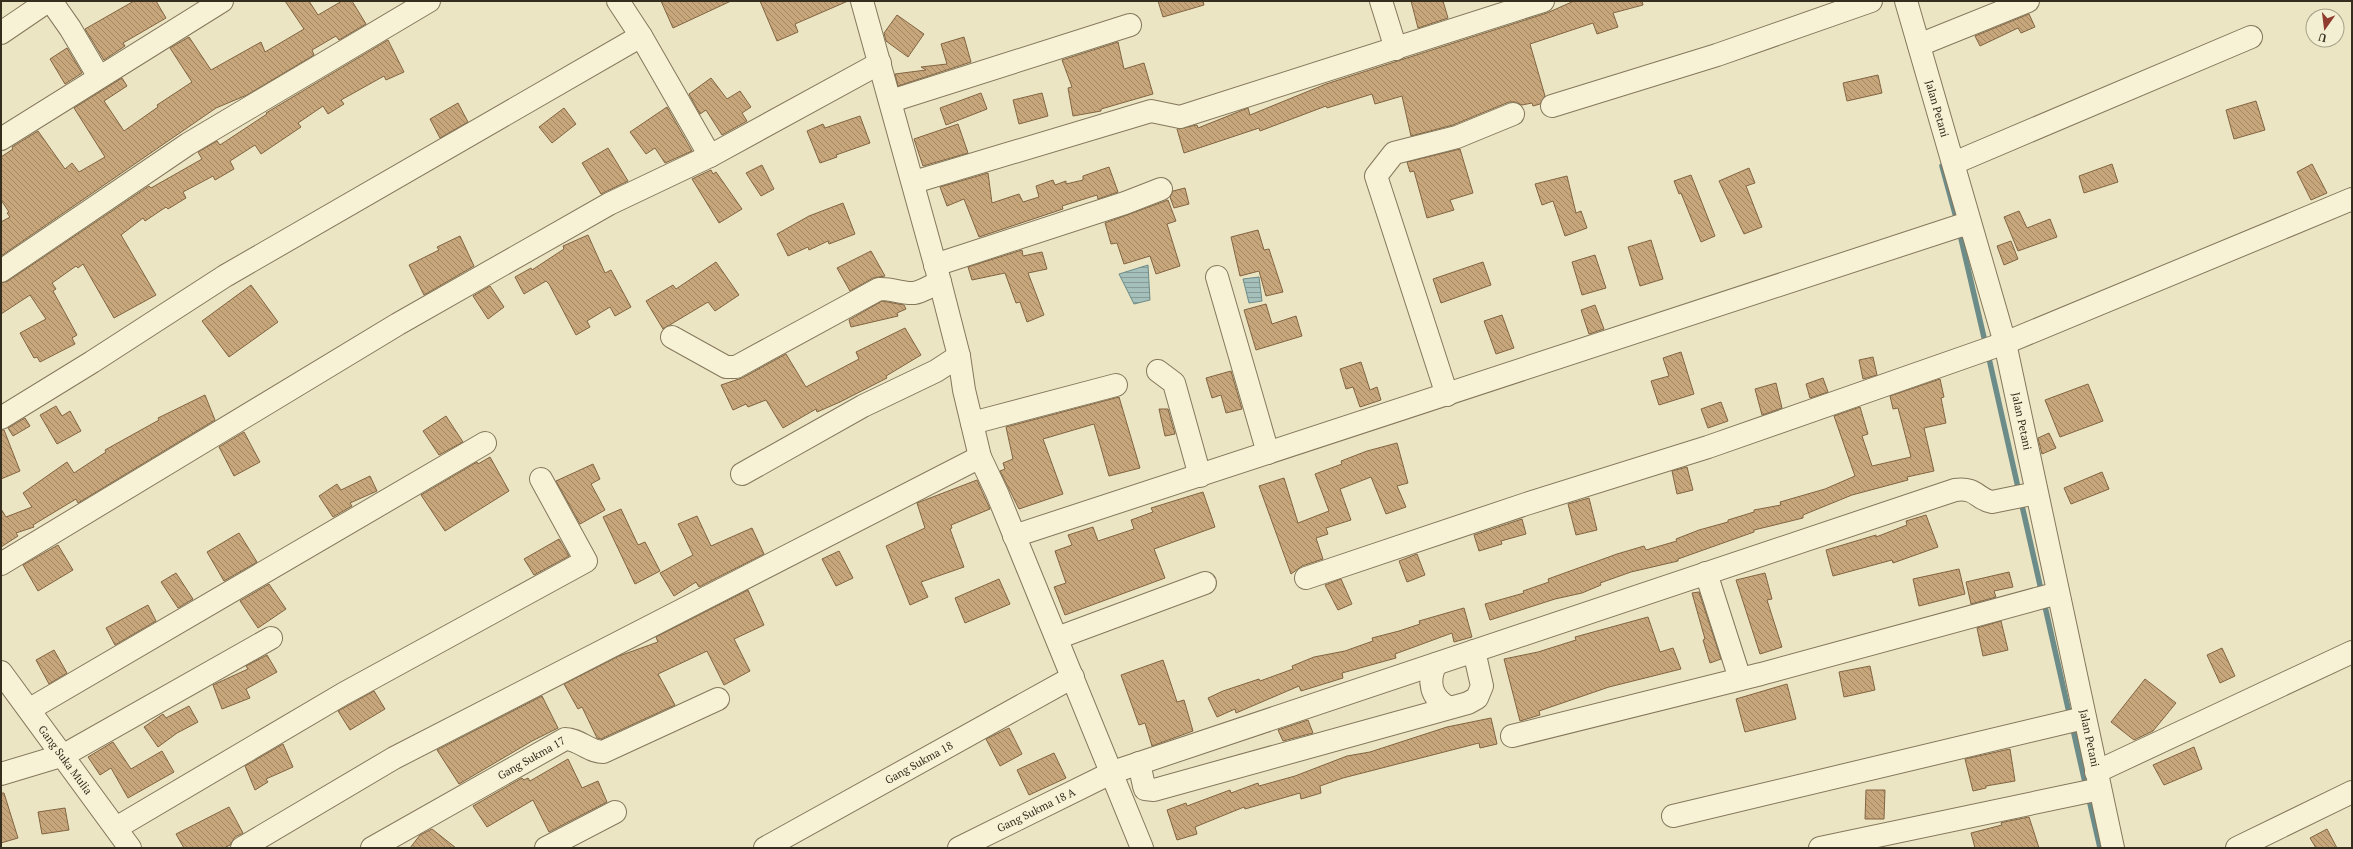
<svg xmlns="http://www.w3.org/2000/svg" width="2353" height="849" viewBox="0 0 2353 849" font-family="'PT Serif',serif">
  <style>
    .water { fill: url(#water-rules); stroke: #6c8c89 }
    .lines { fill: none; stroke-linecap: round; stroke-linejoin: round }
    .stream { stroke: #6c8c89; stroke-width: 5.5 }
    .building { fill: url(#building-back-hatch); stroke: #826542 }
    .minor-casing { stroke: #85775b; stroke-width: 24 }
    .minor { stroke: #f7f2d6; stroke-width: 22 }
    .labels { text-anchor: middle; stroke-width: 3; stroke-linejoin: round; paint-order: stroke }
    .street-label { font-size: 11px; fill: #352d1e; stroke: #f3efd2 }
  </style>
  <defs>
    <pattern id="water-rules" width="6" height="5" patternUnits="userSpaceOnUse"><rect width="6" height="5" fill="#a5bfbb"/><path d="M0 2.5h6" fill="none" stroke="#879c97"/></pattern>
    <pattern id="building-back-hatch" width="6" height="6" patternUnits="userSpaceOnUse"><rect width="6" height="6" fill="#c8a67b"/><path d="M-1 5l2 2M0 0l6 6M5-1l2 2" fill="none" stroke="#a38864"/></pattern>
  </defs>
  <rect width="100%" height="100%" fill="#ebe5c3"/>
  <path class="water" d="M1148,265L1150,300L1134,304L1119,274Z
    M1259,277L1262,301L1249,303L1243,279Z"/>
  <g class="lines">
    <path class="stream" d="M1942,166L1957,221
      M1959,230L1986,346
      M1988,354L2019,492
      M2021,501L2042,594
      M2044,602L2070,717
      M2072,725L2086,787
      M2088,795L2100,848"/>
  </g>
  <path class="building" d="M134,1H156L166,18L123,43L125,46L104,60L85,29Z
    M285,1H309L318,15L342,1H352L366,24L339,40L336,36L312,50L314,55L247,95L216,108L1,256V222L10,217L7,213L9,212L1,200V157L13,149L12,147L38,131L65,169L72,163L79,172L105,157L74,108L122,78L127,86L104,101L124,131L158,107L157,105L192,82L170,48L189,37L211,70L261,42L265,52L304,29Z
    M661,1H731L673,28Z
    M760,1H848L795,24L798,32L777,41Z
    M1158,1H1203L1204,5L1163,17Z
    M1411,1H1443L1448,18L1418,28Z
    M1574,1H1642L1643,5L1613,13L1618,27L1597,34L1593,23L1530,44L1545,96L1540,104L1533,106L1532,103L1522,105L1515,102H1509L1453,125L1411,136L1402,96L1375,104L1372,94L1327,108L1326,106L1260,131L1259,128L1184,153L1177,129L1197,125L1198,128L1248,108L1250,115L1326,84L1547,13Z
    M2029,14L2035,27L2021,33L2018,28L1980,46L1975,36Z
    M897,15L924,34L908,57L886,41L884,33Z
    M964,37L971,62L898,86L895,74L926,70L921,67L947,64L941,44Z
    M388,40L404,72L386,80L384,76L341,100L344,104L328,114L323,106L298,123L301,127L261,154L255,145L230,161L234,169L215,180L213,176L183,192L186,198L168,209L166,207L145,221L143,218L121,235L156,295L114,318L83,264L78,268L76,266L52,283L56,289L53,291L77,335L72,338L75,344L40,362L37,357L34,358L20,333L46,319L30,295L1,314V283L8,281L149,186L151,188L202,159L198,152L217,141L220,145L267,114L266,113Z
    M1118,42L1124,69L1144,63L1153,94L1101,109V111L1073,116L1068,88L1072,87L1062,60Z
    M67,48L82,73L65,84L50,59Z
    M1878,75L1882,93L1847,101L1843,83Z
    M711,78L727,99L740,91L751,107L742,113L747,121L722,135L706,110L700,114L689,94Z
    M981,93L987,109L946,125L940,108Z
    M1042,93L1048,116L1019,124L1013,100Z
    M2256,101L2265,130L2234,139L2226,110Z
    M458,103L468,122L440,138L430,119Z
    M667,107L692,151L665,163L655,148L646,154L630,132Z
    M564,108L576,124L552,143L539,127Z
    M860,116L870,143L836,155L837,157L820,163L807,131L823,124L825,128Z
    M958,124L968,153L923,166L914,139Z
    M608,148L628,181L601,194L582,163Z
    M1460,149L1473,193L1450,200L1454,210L1427,218L1414,171L1410,172L1407,162Z
    M2112,164L2118,182L2084,193L2079,176Z
    M2312,164L2327,193L2311,200L2297,172Z
    M762,165L774,189L761,196L746,173Z
    M1109,167L1118,192L1098,199L1097,195L1062,206L1063,209L979,237L964,199L947,206L940,187L988,173L992,203L1019,194L1023,202L1039,197L1036,186L1053,180L1055,185L1066,181V184L1083,180V176Z
    M1749,168L1755,183L1746,186L1762,227L1744,234L1719,181Z
    M711,170L713,174L716,172L742,209L719,223L692,179Z
    M1691,175L1715,236L1701,242L1681,193L1679,194L1674,181Z
    M1567,176L1576,213L1581,211L1587,228L1565,236L1553,201L1542,205L1535,184Z
    M1185,188L1189,204L1174,208L1170,197L1173,191Z
    M1168,200L1176,221L1167,224L1180,266L1156,274L1150,256L1124,264L1117,243L1111,244L1105,223Z
    M843,203L855,234L829,244L828,241L809,250L808,247L788,256L777,234L809,216Z
    M2019,211L2027,228L2050,219L2057,237L2018,251L2004,217Z
    M1258,230L1264,250L1269,249L1283,292L1266,296L1259,271L1240,276L1231,237Z
    M588,235L605,273L611,270L631,307L615,316L610,307L587,321L590,327L576,335L549,284L546,281L524,294L515,277L531,268L532,270L564,249L563,246Z
    M460,236L474,266L424,295L409,265L439,250L437,247Z
    M1651,240L1663,279L1640,286L1628,247Z
    M2011,241L2018,259L2004,265L1997,246Z
    M1022,250L1023,256L1042,252L1047,269L1028,273L1044,315L1027,322L1020,302L1016,303L1005,273L972,280L968,267Z
    M871,251L885,276L873,278L850,291L837,268Z
    M1595,255L1606,288L1582,295L1572,262Z
    M716,262L739,295L715,311L708,302L663,329L646,301L673,285L676,289Z
    M1483,262L1491,285L1441,303L1433,279Z
    M251,285L278,322L229,357L202,321Z
    M490,286L504,307L488,319L473,296Z
    M882,301L904,305L906,309L897,313L898,316L851,327L849,320Z
    M1266,304L1272,324L1296,316L1302,336L1256,350L1244,310Z
    M1595,305L1604,329L1589,334L1581,310Z
    M1502,315L1514,348L1496,354L1484,321Z
    M905,328L921,355L886,376L887,378L840,402L817,412L816,409L783,428L766,400L748,407L746,404L733,410L721,385L742,378L786,354L806,387L859,359L856,352Z
    M1681,352L1694,394L1659,405L1651,381L1669,376L1663,358Z
    M1873,357L1877,375L1863,379L1859,360Z
    M1361,362L1370,390L1377,387L1381,400L1360,407L1353,387L1346,389L1340,369Z
    M1231,371L1242,409L1226,413L1221,395L1212,398L1206,378Z
    M1823,378L1828,392L1810,398L1806,384Z
    M1940,379L1944,397L1941,398L1946,423L1924,428L1934,471L1907,477L1908,480L1852,495L1803,515V518L1754,530V532L1678,559V561L1631,572L1600,583L1601,585L1582,593L1555,599L1490,620L1485,604L1524,593L1523,591L1549,582L1548,579L1617,554L1644,546L1646,550L1677,541L1676,539L1699,530L1728,522V520L1754,512V510L1781,505L1780,502L1825,489L1855,476L1834,416L1860,407L1868,434L1862,436L1872,466L1911,457L1898,408L1893,409L1890,396Z
    M1776,383L1782,408L1762,415L1755,389Z
    M2088,384L2103,421L2060,437L2045,400Z
    M205,395L215,420L78,503L76,499L33,525L34,527L16,533L18,536L1,547V509L6,517L32,507L23,493L67,462L74,473L106,452L105,450L159,420L158,418Z
    M1119,397L1140,468L1109,476L1094,424L1043,439L1063,494L1019,509L1000,471L1005,469L1003,463L1013,459L1006,427Z
    M1721,402L1728,421L1708,428L1701,409Z
    M56,406L62,416L70,411L81,431L57,444L40,415Z
    M1159,409H1168L1175,434L1165,436Z
    M446,416L463,442L439,455L423,431Z
    M25,418L30,426L13,436L8,428Z
    M1,430H4L20,471L1,479Z
    M244,432L260,462L234,476L219,447Z
    M2049,433L2056,448L2042,454L2038,438Z
    M1397,443L1408,483L1397,486L1406,507L1386,514L1371,477L1340,489L1351,520L1326,528L1328,534L1316,538L1323,559L1302,566L1291,574L1259,486L1284,478L1298,523L1329,511L1315,474L1342,464L1341,461L1367,451Z
    M490,457L509,491L445,531L421,495L477,462L478,464Z
    M593,464L600,479L591,484L605,510L580,524L556,481Z
    M1687,467L1693,490L1677,494L1672,471Z
    M2102,472L2109,489L2071,504L2064,488Z
    M370,476L377,491L350,503L352,506L333,517L319,496L337,484L341,490Z
    M977,480L990,509L951,525L952,528L950,529L964,567L921,582L928,597L910,605L886,546L925,528L917,503Z
    M1203,492L1215,527L1154,549L1165,578L1065,615L1054,587L1066,583L1055,551L1072,545L1068,535L1093,527L1098,541L1134,529L1131,520L1153,512L1151,508Z
    M1589,498L1597,530L1576,535L1568,504Z
    M621,509L638,545L645,542L660,571L635,584L603,517Z
    M1926,515L1938,547L1893,563L1892,560L1833,576L1826,550L1876,535V537L1907,525L1906,521Z
    M697,516L711,546L752,528L764,554L699,587L696,582L674,596L660,573L693,555L678,524Z
    M1522,519L1526,534L1501,541L1502,544L1479,551L1474,535Z
    M239,533L257,562L224,581L207,552Z
    M559,539L569,556L534,575L524,559Z
    M58,545L73,570L38,591L23,565Z
    M839,551L853,578L836,586L822,559Z
    M1417,554L1425,575L1407,582L1399,561Z
    M1959,569L1965,594L1919,606L1913,579Z
    M2009,572L2013,587L1994,591L1996,597L1971,604L1966,582Z
    M176,573L193,599L178,608L161,582Z
    M1765,573L1772,599L1767,600L1782,647L1760,654L1736,580Z
    M999,579L1010,604L965,623L955,598Z
    M1341,579L1352,604L1338,610L1325,585Z
    M269,584L286,609L258,628L240,601Z
    M748,590L764,625L734,639L750,671L724,685L707,651L658,674L675,705L601,739L597,738L582,707L578,709L564,684L619,656L658,642L656,637Z
    M1699,592L1721,659L1710,663L1703,640L1705,639L1692,593Z
    M148,605L156,621L115,645L106,628Z
    M1464,608L1472,637L1454,642L1452,633L1395,654L1396,658L1342,673L1343,678L1301,691L1299,686L1236,713L1235,709L1217,717L1208,698L1223,691L1259,679L1260,681L1293,669L1292,666L1314,657L1345,651L1373,641L1372,638L1399,631L1420,624L1419,621Z
    M1648,617L1660,652L1673,648L1681,669L1609,687L1539,711L1540,715L1520,721L1504,659L1538,652L1576,640L1575,637Z
    M2001,621L2008,650L1983,656L1977,628Z
    M2222,648L2235,676L2220,683L2207,655Z
    M54,650L67,673L49,684L36,660Z
    M267,655L277,672L246,689L250,698L222,709L213,685L248,669L246,666Z
    M1163,660L1177,702L1184,700L1193,731L1152,746L1145,723L1139,725L1121,675Z
    M1870,666L1875,690L1844,697L1839,672Z
    M2145,679L2176,703L2153,731L2134,740L2111,722Z
    M1787,684L1796,719L1745,732L1736,699Z
    M374,691L385,709L350,730L338,711Z
    M542,696L558,728L532,741L459,784L437,750Z
    M189,706L198,722L177,733L158,747L144,727L163,714L166,718Z
    M1491,718L1497,744L1480,748L1479,743L1343,778L1320,786L1321,793L1301,799L1300,793L1245,809L1244,807L1195,827L1197,834L1177,840L1167,810L1186,803L1187,806L1230,790L1231,793L1258,783L1259,786L1295,776L1347,756L1370,752L1447,727Z
    M1308,720L1313,733L1283,741L1278,730Z
    M1009,728L1022,754L1000,766L986,739Z
    M113,742L131,769L162,751L174,772L128,798L111,768L100,775L88,757Z
    M283,744L293,767L266,779L268,782L255,790L245,766Z
    M2194,747L2202,769L2164,785L2153,765Z
    M2010,749L2015,781L1986,786V788L1973,791L1965,759Z
    M1054,753L1066,778L1029,795L1017,770Z
    M568,759L582,788L598,781L607,802L549,832L533,800L487,827L473,806L522,778L524,780L528,778L530,781Z
    M1866,790H1885L1884,819H1865Z
    M1,793H4L18,838L1,843Z
    M229,807L243,833L235,837L230,845L224,848H184L176,834Z
    M65,808L69,830L42,834L38,812Z
    M2029,817L2039,848H1975L1971,833L2002,825L2001,823L2004,822Z
    M432,829L456,848H410L420,835Z
    M2327,829L2337,848H2316L2310,838Z"/>
  <g class="lines">
    <defs>
      <g id="minor">
        <path d="M51,1L70,28L99,77"/>
        <path d="M618,1L641,36L710,156L880,63"/>
        <path d="M862,1L940,282L959,356L964,390L980,457L997,493L1142,848"/>
        <path d="M1381,1L1396,49"/>
        <path id="s1" d="M1906,1L2005,343L2113,848"/>
        <path d="M1,33L48,1"/>
        <path d="M1919,45L2028,1"/>
        <path d="M891,101L1130,25"/>
        <path d="M1552,106L1717,55L1871,1"/>
        <path d="M1,139L222,1"/>
        <path d="M1954,163L2251,37"/>
        <path d="M914,182L1151,111L1180,117L1543,1"/>
        <path d="M935,265L1125,203L1161,189"/>
        <path d="M1,271L188,144L429,1"/>
        <path d="M1217,277L1268,453"/>
        <path d="M672,337L726,367H736L879,289C892,288 901,294 914,293C922,292 932,285 940,282"/>
        <path d="M1158,371L1174,383L1200,476"/>
        <path d="M1447,395L1376,176L1394,153L1457,137L1513,114"/>
        <path d="M1,418L92,362L225,276L641,36"/>
        <path d="M972,423L1116,385"/>
        <path d="M742,474L863,406L936,371L959,356"/>
        <path d="M1014,536L1959,226L1969,225"/>
        <path d="M1,564L398,324L609,204L710,156"/>
        <path d="M1706,573L1740,679"/>
        <path d="M1306,578L1526,504L1708,447L2005,343L2352,199"/>
        <path d="M1057,638L1205,583"/>
        <path d="M1436,664C1427,681 1431,698 1448,707"/>
        <path id="s2" d="M1,672L130,848"/>
        <path d="M30,709L485,443"/>
        <path d="M1512,736L1761,674L2058,593"/>
        <path d="M1139,763L1144,786L1145,789L1154,790L1468,703L1477,698L1482,686L1474,651"/>
        <path d="M2096,772L2352,652"/>
        <path d="M1,774L64,755L271,638"/>
        <path d="M1673,816L2084,718"/>
        <path d="M116,828L343,694L586,561L541,479"/>
        <path d="M242,848L394,758L980,457"/>
        <path id="s3" d="M372,848L565,739C579,739 589,752 603,752L718,699"/>
        <path d="M546,848L615,812"/>
        <path id="s4" d="M765,848L1073,677"/>
        <path id="s5" d="M959,848L1113,772L1955,490C1977,487 1976,499 1992,502L2036,493"/>
        <path d="M1820,848L2100,789"/>
        <path d="M2237,848L2352,792"/>
      </g>
    </defs>
    <use href="#minor" class="minor-casing"/>
    <use href="#minor" class="minor"/>
  </g>
  <g class="labels">
    <g class="street-label">
      <text dy="4" stroke="none"><textPath href="#s1" startOffset="112">Jalan Petani</textPath></text>
      <text dy="4" stroke="none"><textPath href="#s1" startOffset="436">Jalan Petani</textPath></text>
      <text dy="4" stroke="none"><textPath href="#s1" startOffset="760">Jalan Petani</textPath></text>
      <text dy="4" stroke="none"><textPath href="#s2" startOffset="109">Gang Suka Mulia</textPath></text>
      <text dy="4" stroke="none"><textPath href="#s3" startOffset="183">Gang Sukma 17</textPath></text>
      <text dy="4" stroke="none"><textPath href="#s4" startOffset="176">Gang Sukma 18</textPath></text>
      <text dy="4" stroke="none"><textPath href="#s5" startOffset="86">Gang Sukma 18 A</textPath></text>
    </g>
  </g>
  <rect width="2353" height="849" fill="none" stroke="#352d1e" stroke-width="4"/>
  <g transform="translate(2325 28) rotate(194)"><circle r="19" fill="#f3efd2" stroke="#a7a18a"/>
  <path d="M0-3L7 15L0 10L-7 15Z" fill="#903c2e"/>
  <text y="-6" font-size="11" font-weight="bold" text-anchor="middle" fill="#352d1e">U</text>
  </g>
</svg>
